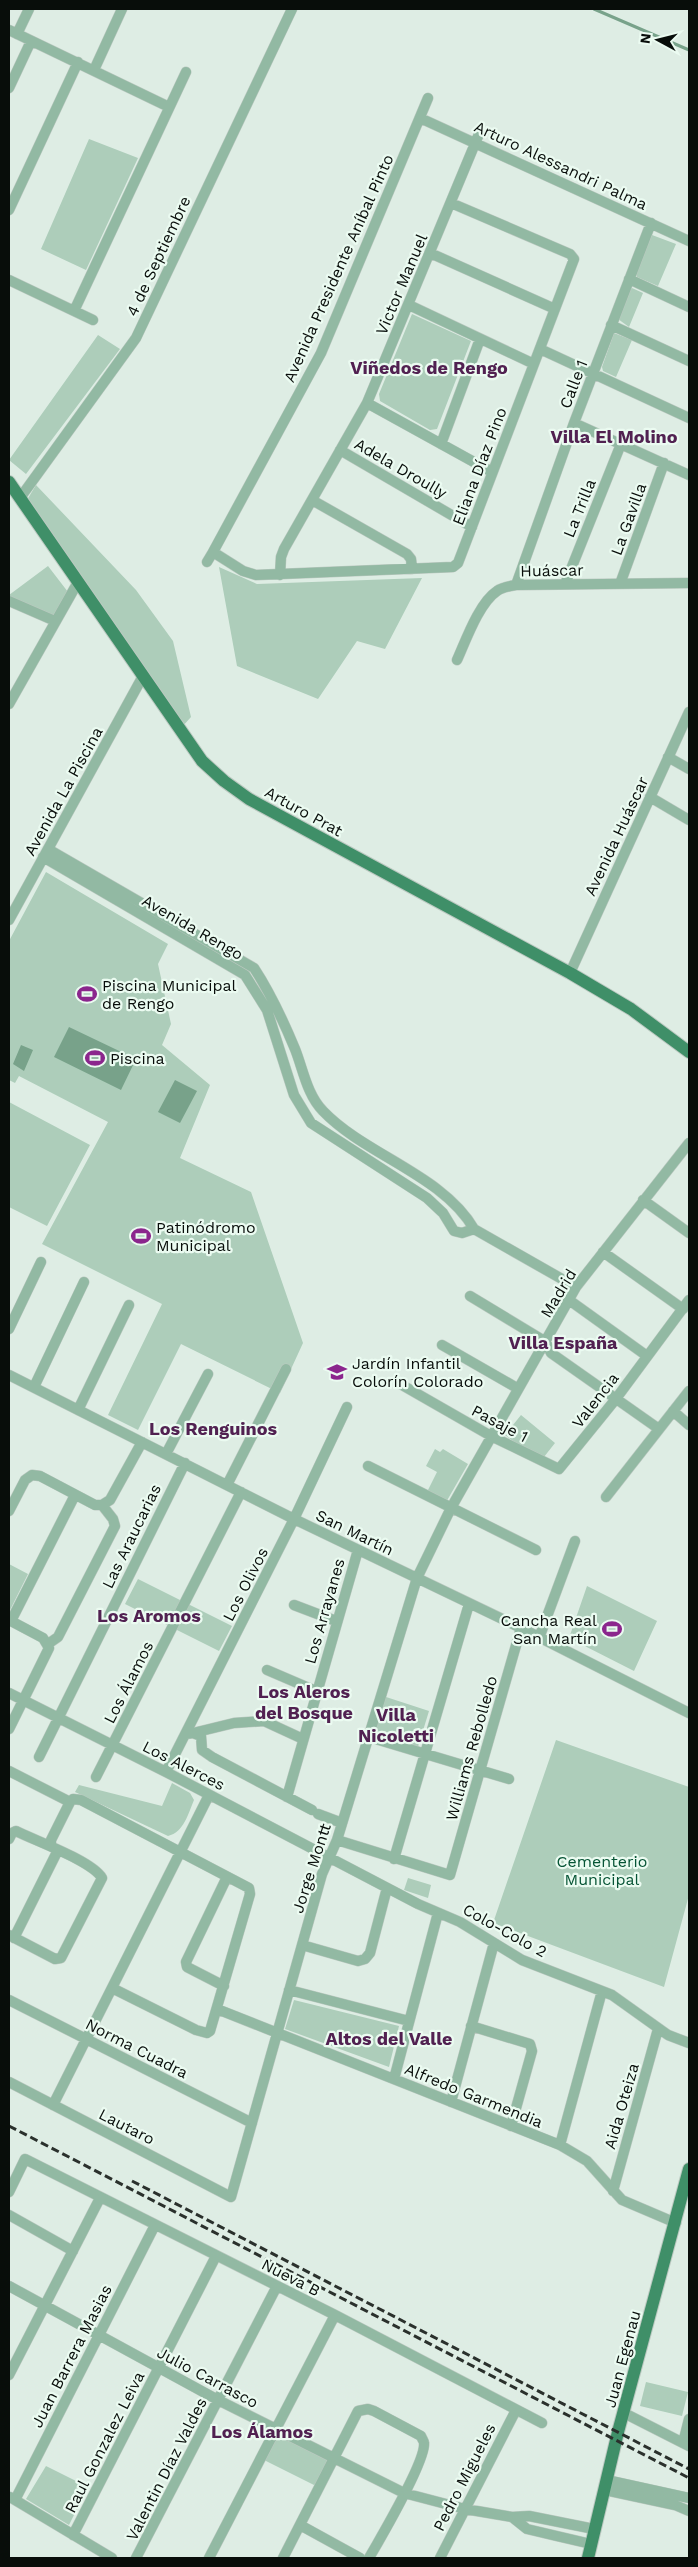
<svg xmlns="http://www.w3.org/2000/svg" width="698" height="2567" viewBox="0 0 698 2567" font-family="'Work Sans',sans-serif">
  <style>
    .green { fill: #adcdba }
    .water { fill: #78a28a }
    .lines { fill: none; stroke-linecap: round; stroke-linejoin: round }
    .stream { stroke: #78a28a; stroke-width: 3 }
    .minor-casing { stroke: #bcc9c1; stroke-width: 11 }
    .major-casing { stroke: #bcc9c1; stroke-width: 14 }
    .minor { stroke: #92b9a3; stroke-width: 10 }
    .major { stroke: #3f8f68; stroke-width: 12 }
    .rail { stroke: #2a302c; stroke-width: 3; stroke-dasharray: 8 4; stroke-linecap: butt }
    .labels { text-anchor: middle; stroke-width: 4.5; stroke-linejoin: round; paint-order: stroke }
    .street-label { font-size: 16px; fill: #080d0a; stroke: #ebfbf1 }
    .poi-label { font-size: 16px; fill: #080d0a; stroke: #ebfbf1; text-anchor: start }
    .park-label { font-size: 16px; fill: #065435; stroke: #ebfbf1 }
    .neighbourhood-label { font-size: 18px; font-weight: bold; fill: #512151; stroke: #ebfbf1 }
  </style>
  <rect width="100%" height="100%" fill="#deede4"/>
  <path class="green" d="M89,139L138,158L86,270L41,249Z
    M652,235L676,244L658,286L637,277L636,272Z
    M632,288L643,293L629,327L618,319L630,289Z
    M412,314L471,341L437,429L430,430L380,401L379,394Z
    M614,333L632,340L616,377L603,371L602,367Z
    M98,335L120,349L26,474L9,460Z
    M36,485L136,590L173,641L191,717L182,727L24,505Z
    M48,566L68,592L49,623L9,602V595Z
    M219,567L257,584L422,578L385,649L357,641L318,699L237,666Z
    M46,872L168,944L158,964L171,1024L162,1045L210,1085L180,1158L251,1192L303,1343L280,1393L181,1344L138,1430L108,1415L162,1304L42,1244L108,1122L19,1076L15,1083L9,1080V941Z
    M9,1102L90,1145L47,1226L9,1207Z
    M521,1415L555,1443L540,1462L505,1435Z
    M435,1449L440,1452L443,1449L468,1464L445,1504L426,1494L437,1472L426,1466Z
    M9,1564L28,1574L9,1612Z
    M138,1579L232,1626L219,1651L125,1604Z
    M587,1586L657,1621L634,1671L569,1638Z
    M383,1696L429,1711L418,1747L372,1733Z
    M556,1740L689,1787V1895L664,1987L493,1923Z
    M172,1783L190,1793L194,1800C188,1814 184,1832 168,1836L75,1792L79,1785L162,1806Z
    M408,1878L431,1885L428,1898L404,1890Z
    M294,2000L399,2026L389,2067L285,2029Z
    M646,2382L688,2392L682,2416L640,2406Z
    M277,2434L330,2460L316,2486L264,2460Z
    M46,2466L88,2487L69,2525L26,2499Z"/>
  <path class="water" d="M69,1027L136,1059L121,1090L54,1057Z
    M21,1045L33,1050L24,1071L13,1064Z
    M175,1080L197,1091L180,1123L158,1112Z"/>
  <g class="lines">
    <path class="stream" d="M594,9L689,50"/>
    <defs>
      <path id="minor" d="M9,30L169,107
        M17,34L29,9
        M94,70L122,9
        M9,88L31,41
        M420,118L689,241
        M9,210L78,62
        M430,253L555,309
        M629,279L689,307
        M9,280L93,320
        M409,305L534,364
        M74,311L186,72
        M611,325L689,361
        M540,349L689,418
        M367,403L492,472
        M574,423L689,475
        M441,444L480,339
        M340,450L472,527
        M20,498L136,338L292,9
        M312,500L407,554L411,559L412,569
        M213,552L321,353L428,98
        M207,562L213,552L243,571L256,575L453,567L458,563L574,259L570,254L451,203
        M280,575L281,557L284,549L367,403L479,134
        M565,584L621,444
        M620,584L664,463
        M516,585L574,423L651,223
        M9,601L55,621
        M457,660C466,640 479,603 497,591C502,587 510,586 516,585L689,583
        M9,704L78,582
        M668,757L689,769
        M650,797L689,820
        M48,849L254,968C271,994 283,1020 295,1049C303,1069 307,1095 323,1111C365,1155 443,1175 474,1229L576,1287
        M43,857L245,975L267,1010L294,1095L311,1123L427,1198L443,1213L454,1231L462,1233L474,1229
        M9,920L143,676
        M570,973L689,712
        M643,1200L689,1233
        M603,1252L683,1309
        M470,1296L546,1342L551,1353L659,1429
        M569,1300L647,1356
        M9,1329L41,1262
        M442,1345L517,1388
        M9,1375L294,1519L521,1628L689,1713
        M402,1385L491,1436L559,1469L615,1400L689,1300
        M34,1387L84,1282
        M78,1410L129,1305
        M673,1411L689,1425
        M166,1454L208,1374
        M368,1466L536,1550
        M227,1485L286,1369
        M606,1497L689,1391
        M9,1511L25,1480L32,1475L40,1476L95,1505H102L110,1500L142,1442
        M294,1605L336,1621
        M9,1620L43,1638L49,1648L9,1729
        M11,1621L75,1495
        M539,1638L575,1541
        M48,1644L58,1637L115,1526L113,1519L102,1505
        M267,1670L316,1691
        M9,1693L166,1772L418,1904L460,1922L522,1960L612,1995L668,2035L689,2043
        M193,1733L234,1723L264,1721L303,1739
        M186,1734L193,1733L201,1736L202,1750L212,1757L312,1810
        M369,1737L509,1779
        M39,1757L185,1463
        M9,1771L70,1802
        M166,1772L294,1519L347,1407
        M96,1777L241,1492
        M287,1797L358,1550
        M318,1814L342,1823
        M9,1839L12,1833L16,1831C36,1841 92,1861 102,1878L61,1958L55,1959L9,1935
        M337,1840L450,1875L521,1628
        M51,1846V1840L70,1802L73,1799L81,1800L249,1888L250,1894L210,2031L207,2033L196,2030L112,1988
        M394,1859L469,1604
        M14,1938L58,1850
        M302,1945L358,1961L365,1959L370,1953L387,1888
        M224,1986L187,1967L186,1962L227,1877
        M289,1990L409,2021
        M9,2000L252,2123
        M217,2009L560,2145L587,2161L622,2200L676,2223
        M471,2026L530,2044L532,2051L511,2126
        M394,2079L438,1913
        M9,2082L231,2197L322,1874L337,1840L417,1578L451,1508L576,1287L689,1143
        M451,2102L494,1943
        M53,2105L209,1795
        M560,2145L602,1991
        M613,2191L658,2029
        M9,2192L25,2159L335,2315L542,2423
        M9,2215L73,2251
        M9,2286L218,2400L404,2493L465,2509L512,2517
        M9,2375L100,2198
        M624,2413L689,2446
        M683,2443L689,2419
        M607,2480L689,2498
        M605,2490L675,2505L689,2511
        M10,2497L112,2558
        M15,2500L155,2225
        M300,2525L360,2558
        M73,2535L216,2256
        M591,2544L527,2529L512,2517L529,2516L594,2529
        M136,2558L277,2286
        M209,2558L335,2315
        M283,2558L358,2411L368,2409L374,2411L421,2436C422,2439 424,2441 424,2443C426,2461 380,2539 369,2558
        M440,2558L516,2410"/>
      <path id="major" d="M9,482L202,761L224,781L249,799L570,973L631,1009L689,1052
        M588,2558L618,2432L689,2169"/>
    </defs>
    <use href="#minor" class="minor-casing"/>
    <use href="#major" class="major-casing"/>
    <use href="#minor" class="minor"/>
    <use href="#major" class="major"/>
    <path class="rail" d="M9,2126L689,2478
      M132,2181L689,2469"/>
  </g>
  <defs>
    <symbol id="stadium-bare" viewBox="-9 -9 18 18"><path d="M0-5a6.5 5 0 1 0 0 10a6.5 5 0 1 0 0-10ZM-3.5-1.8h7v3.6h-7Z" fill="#8b268d" stroke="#ebfbf1" stroke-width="2.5" paint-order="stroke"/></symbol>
    <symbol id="school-bare" viewBox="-9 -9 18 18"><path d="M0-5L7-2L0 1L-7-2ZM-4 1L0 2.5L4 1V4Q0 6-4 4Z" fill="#8b268d" stroke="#ebfbf1" stroke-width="2.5" paint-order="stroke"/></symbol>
  </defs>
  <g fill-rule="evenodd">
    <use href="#stadium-bare" x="73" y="980" width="28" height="28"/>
    <use href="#stadium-bare" x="81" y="1044" width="28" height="28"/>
    <use href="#stadium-bare" x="127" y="1222" width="28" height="28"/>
    <use href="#school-bare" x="323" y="1358" width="28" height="28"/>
    <use href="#stadium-bare" x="598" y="1615" width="28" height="28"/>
  </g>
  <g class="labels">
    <g class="street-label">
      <text transform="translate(561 165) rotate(25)" y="6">Arturo Alessandri Palma</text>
      <text transform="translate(158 256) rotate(-65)" y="6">4 de Septiembre</text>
      <text transform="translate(338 268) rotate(-66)" y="6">Avenida Presidente Aníbal Pinto</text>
      <text transform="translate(401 284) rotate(-67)" y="6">Victor Manuel</text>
      <text transform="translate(573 384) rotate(-69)" y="6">Calle 1</text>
      <text transform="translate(479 466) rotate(-69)" y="6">Eliana Díaz Pino</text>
      <text transform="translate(401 468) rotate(30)" y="6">Adela Droully</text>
      <text transform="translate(579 508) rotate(-68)" y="6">La Trilla</text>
      <text transform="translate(628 519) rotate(-70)" y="6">La Gavilla</text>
      <text transform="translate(552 570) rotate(-1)" y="6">Huáscar</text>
      <text transform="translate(63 791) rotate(-61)" y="6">Avenida La Piscina</text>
      <text transform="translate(304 811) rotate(29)" y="6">Arturo Prat</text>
      <text transform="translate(616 836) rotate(-65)" y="6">Avenida Huáscar</text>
      <text transform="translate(193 927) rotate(30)" y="6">Avenida Rengo</text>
      <text transform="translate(558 1293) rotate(-59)" y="6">Madrid</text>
      <text transform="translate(595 1400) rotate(-52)" y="6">Valencia</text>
      <text transform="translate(500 1423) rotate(28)" y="6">Pasaje 1</text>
      <text transform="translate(355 1532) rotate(26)" y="6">San Martín</text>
      <text transform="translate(131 1536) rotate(-64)" y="6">Las Araucarias</text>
      <text transform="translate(245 1584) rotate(-63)" y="6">Los Olivos</text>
      <text transform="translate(324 1611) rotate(-74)" y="6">Los Arrayanes</text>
      <text transform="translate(128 1682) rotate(-63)" y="6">Los Álamos</text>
      <text transform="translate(471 1748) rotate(-74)" y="6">Williams Rebolledo</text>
      <text transform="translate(184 1765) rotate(27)" y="6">Los Alerces</text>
      <text transform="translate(311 1868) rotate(-72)" y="6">Jorge Montt</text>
      <text transform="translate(505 1930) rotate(29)" y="6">Colo-Colo 2</text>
      <text transform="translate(137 2048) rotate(27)" y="6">Norma Cuadra</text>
      <text transform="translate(474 2095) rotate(22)" y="6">Alfredo Garmendia</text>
      <text transform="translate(621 2106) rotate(-74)" y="6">Aida Oteiza</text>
      <text transform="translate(127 2126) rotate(27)" y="6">Lautaro</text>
      <text transform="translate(291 2277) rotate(27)" y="6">Nueva B</text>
      <text transform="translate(71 2356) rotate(-63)" y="6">Juan Barrera Masias</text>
      <text transform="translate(622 2359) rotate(-75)" y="6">Juan Egenau</text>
      <text transform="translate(208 2377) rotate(28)" y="6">Julio Carrasco</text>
      <text transform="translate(104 2442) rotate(-63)" y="6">Raul Gonzalez Leiva</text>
      <text transform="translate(166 2469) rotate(-63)" y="6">Valentin Díaz Valdes</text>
      <text transform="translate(464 2477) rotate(-63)" y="6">Pedro Migueles</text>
    </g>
    <g class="poi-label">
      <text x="102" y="991">Piscina Municipal<tspan x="102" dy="18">de Rengo</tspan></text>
      <text x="110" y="1064">Piscina</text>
      <text x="156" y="1233">Patinódromo<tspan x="156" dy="18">Municipal</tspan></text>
      <text x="352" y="1369">Jardín Infantil<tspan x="352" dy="18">Colorín Colorado</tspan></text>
      <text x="597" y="1626" text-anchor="end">Cancha Real<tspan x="597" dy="18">San Martín</tspan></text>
    </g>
    <g class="park-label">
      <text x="602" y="1867">Cementerio<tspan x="602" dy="18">Municipal</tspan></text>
    </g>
    <g class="neighbourhood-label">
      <text x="429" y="374">Viñedos de Rengo</text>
      <text x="614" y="443">Villa El Molino</text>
      <text x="563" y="1349">Villa España</text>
      <text x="213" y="1435">Los Renguinos</text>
      <text x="149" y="1622">Los Aromos</text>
      <text x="304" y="1698">Los Aleros<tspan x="304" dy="21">del Bosque</tspan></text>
      <text x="396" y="1721">Villa<tspan x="396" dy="21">Nicoletti</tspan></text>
      <text x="389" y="2045">Altos del Valle</text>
      <text x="262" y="2438">Los Álamos</text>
    </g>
  </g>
  <rect width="698" height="2567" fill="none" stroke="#080d0a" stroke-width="20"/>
  <g transform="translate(658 40) rotate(277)" stroke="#ebfbf1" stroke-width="4" paint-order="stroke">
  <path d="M0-4L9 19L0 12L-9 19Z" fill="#080d0a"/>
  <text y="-8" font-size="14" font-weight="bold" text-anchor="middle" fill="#080d0a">N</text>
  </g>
</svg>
